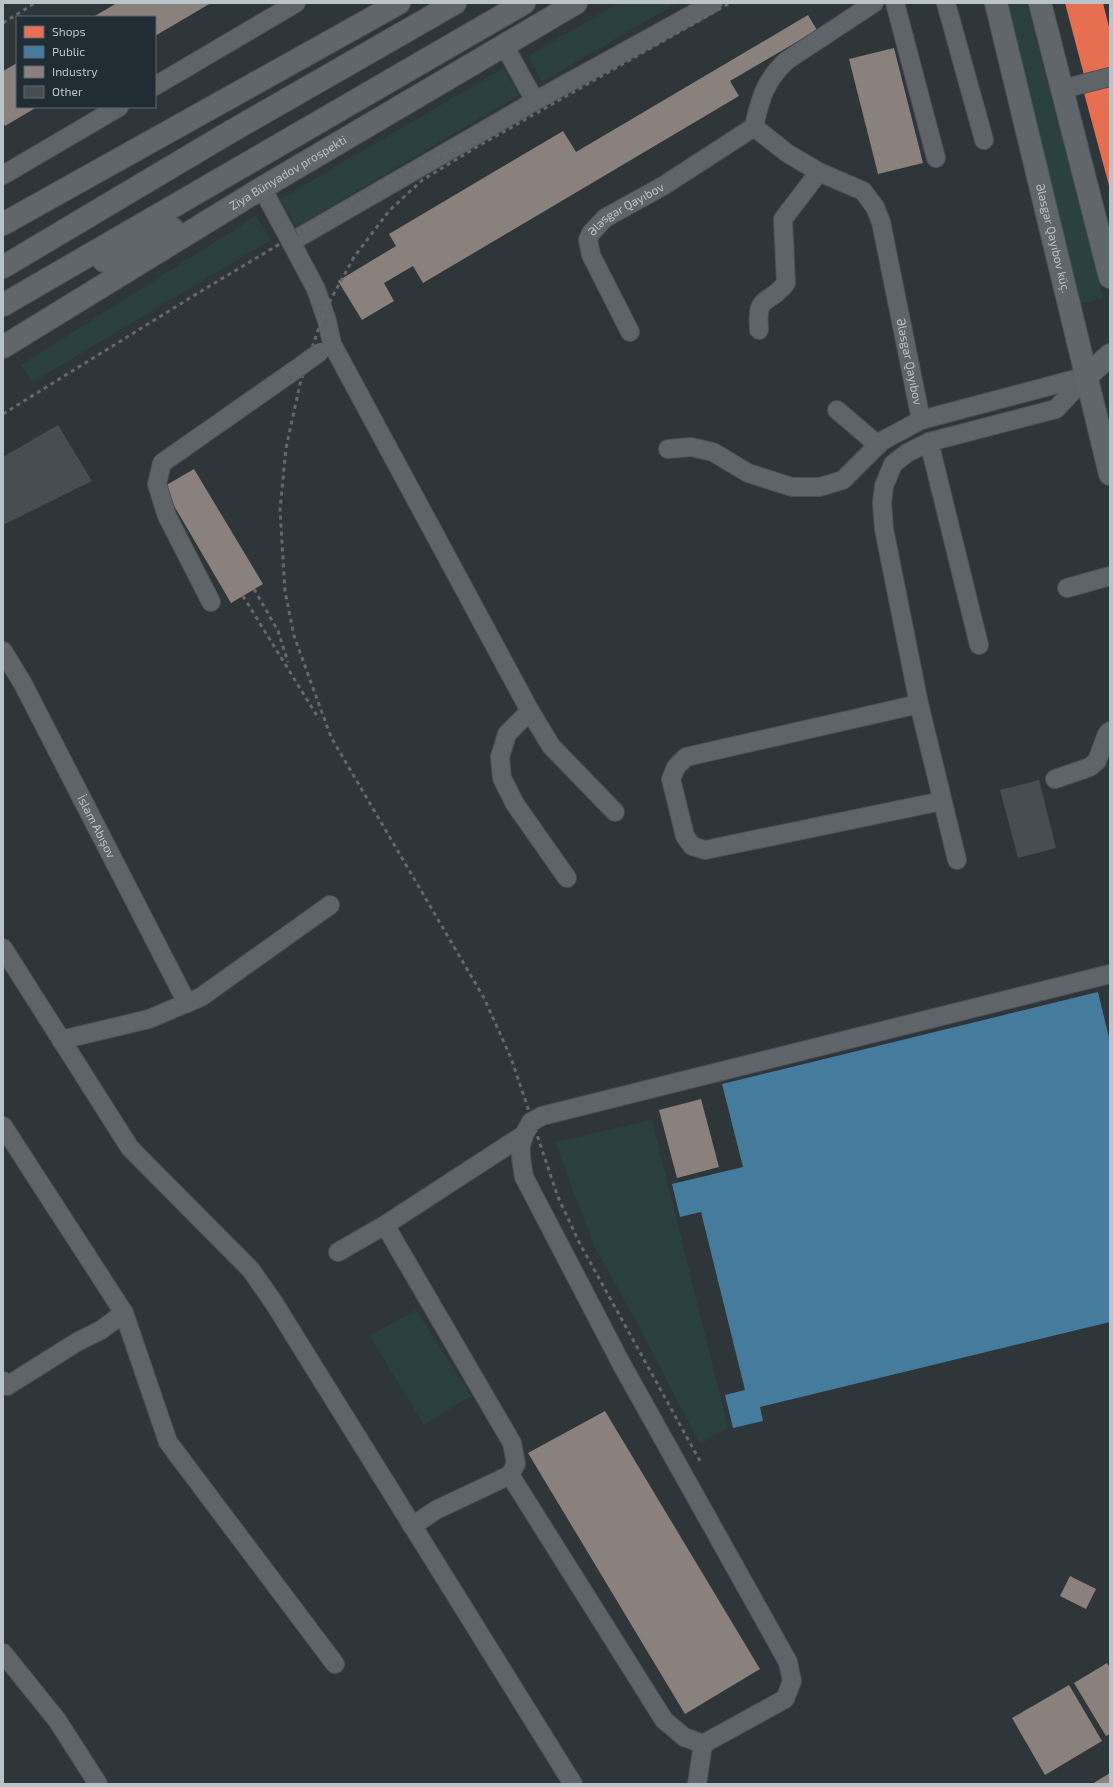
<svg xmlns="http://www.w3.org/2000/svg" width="1113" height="1787" viewBox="0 0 1113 1787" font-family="'Exo 2',sans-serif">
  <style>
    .green { fill: #2b413f }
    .shops { fill: #e76f51 }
    .public { fill: #457b9d }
    .industry { fill: #8a817c }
    .building { fill: #474e52 }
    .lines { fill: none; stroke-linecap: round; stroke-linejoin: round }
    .minor-casing { stroke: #4c5155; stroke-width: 20 }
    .major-casing { stroke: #4c5357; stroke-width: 24 }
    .minor { stroke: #5e6468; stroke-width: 18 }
    .major { stroke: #60666a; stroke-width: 22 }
    .rail { stroke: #62686c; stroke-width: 3; stroke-dasharray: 4 4; stroke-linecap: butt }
    .minor-bridge-casing { stroke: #4c5155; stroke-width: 20; stroke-linecap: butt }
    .minor-bridge { stroke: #5e6468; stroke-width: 18 }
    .labels { text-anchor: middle; stroke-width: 4; stroke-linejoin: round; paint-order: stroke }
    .street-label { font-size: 12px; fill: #b9c3ca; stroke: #212d35 }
  </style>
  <rect width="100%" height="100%" fill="#2e363a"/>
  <path class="green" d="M619,3H677L542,82L528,56Z
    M1004,3H1027L1103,298L1081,304Z
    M504,68L519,95L296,227L280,199Z
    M256,216L271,240L33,382L21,365Z
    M652,1120L728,1428L700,1444L635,1319L594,1246L555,1142Z
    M416,1310L471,1396L424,1425L370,1336Z"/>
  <path class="shops" d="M1065,3H1103L1110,31V69L1084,75Z
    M1110,86V189L1084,93Z"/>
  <path class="public" d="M1098,992L1110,1042V1322L760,1407L763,1421L733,1428L725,1395L745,1390L701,1212L680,1217L672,1184L743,1167L722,1084Z"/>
  <path class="industry" d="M117,3H211L155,36V17H93Z
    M808,15L817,30L730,81L739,96L423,283L413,266L384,283L394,301L362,320L338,281L396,246L389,234L563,131L576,152Z
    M894,48L923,163L878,174L849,59Z
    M17,63V107H37L5,126L3,123V71Z
    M194,469L263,584L231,603L163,487Z
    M701,1099L719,1167L677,1178L659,1110Z
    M605,1411L760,1669L685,1714L528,1453Z
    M1070,1576L1096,1589L1086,1609L1060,1596Z
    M1107,1663L1110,1668V1734L1106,1736L1074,1683Z
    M1069,1685L1102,1741L1045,1775L1012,1718Z
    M1110,1773V1784H1092Z"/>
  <path class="building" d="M58,425L92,481L3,525V457Z
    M1039,780L1056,848L1018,858L1000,790Z"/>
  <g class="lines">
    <defs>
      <g id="minor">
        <path id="s1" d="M874,3L786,61C765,81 760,99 754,127L787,153L819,172L863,191L875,207L881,222L921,420L1087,376"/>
        <path d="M895,3L936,158"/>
        <path d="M946,3L984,140"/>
        <path d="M504,45L535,101"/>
        <path d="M155,86L296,3"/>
        <path d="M1062,89L1110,77"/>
        <path d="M3,175L119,107"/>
        <path d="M262,188L284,229"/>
        <path d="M290,240L316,289L327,321L332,344L530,711L551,746L615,812"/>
        <path d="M291,242L535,101L713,3"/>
        <path d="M759,330C756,292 768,307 786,283L783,219L819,172"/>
        <path id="s2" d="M630,332L591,255L588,240L591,233L605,218L663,186L754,127"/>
        <path d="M837,410L878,445"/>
        <path d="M929,442L979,645"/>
        <path d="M668,449L691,447L713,452L748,473L792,487H820L843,480L882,441L921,420"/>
        <path d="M1067,588L1110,576"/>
        <path d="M211,602L167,516L157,484L162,463L295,370"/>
        <path id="s3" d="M3,651L23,684L187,1003"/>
        <path d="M919,704L686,757L676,767L671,779L685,836L692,846L705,850L942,801"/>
        <path d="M530,711L507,734L500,757L502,778L515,804L567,878"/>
        <path d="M1055,779L1090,767L1097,761L1107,734L1110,731"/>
        <path d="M957,860L919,704L884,529L882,503L884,486L893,464L907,453L929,442L1056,409L1087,376"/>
        <path d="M3,948L130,1148L251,1270L274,1303L573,1784"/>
        <path d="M61,1040L149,1019L201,997L330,905"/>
        <path d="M542,1116L1110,974"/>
        <path d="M531,1122C517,1145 520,1152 524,1177L622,1365L788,1662L792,1681L785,1699L703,1744L697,1784"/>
        <path d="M3,1126L124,1313"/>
        <path d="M385,1225L512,1443L516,1464L510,1475L436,1510L412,1526"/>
        <path d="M338,1252L385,1225L522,1136"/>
        <path d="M3,1381L7,1386L77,1342L101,1330L124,1313L168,1442L335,1664"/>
        <path d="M510,1475L664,1720L684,1737L703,1744"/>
        <path d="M3,1653L57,1720L98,1784"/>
      </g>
      <g id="major">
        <path id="s4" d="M996,3L1110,474"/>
        <path d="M1040,3L1110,277"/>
        <path d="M3,224L399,3"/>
        <path d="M104,261L173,229"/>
        <path d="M3,267L230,132L455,3"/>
        <path d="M3,305L524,3"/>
        <path id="s5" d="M3,347L262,188L576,3"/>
        <path d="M1087,376L1110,355"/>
      </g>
    </defs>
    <use href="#minor" class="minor-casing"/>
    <use href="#major" class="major-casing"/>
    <use href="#minor" class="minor"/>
    <use href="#major" class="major"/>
    <path class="rail" d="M3,23L35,3
      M3,414L198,293L398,173L424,161L481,140
      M254,589L278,631L288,662
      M243,596L319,719
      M700,1461L579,1242L558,1197L511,1058L484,998L331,737L294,636L285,591L280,510L286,448L300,384L324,312L354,257L389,211L421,181L475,148L730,3"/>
    <defs>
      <path id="minor-bridge" d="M284,229L290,240
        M295,370L320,352
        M531,1122L542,1116"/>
    </defs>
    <use href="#minor-bridge" class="minor-bridge-casing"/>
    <use href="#minor-bridge" class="minor-bridge"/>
  </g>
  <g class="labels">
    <g class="street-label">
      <text dy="4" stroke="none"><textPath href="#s5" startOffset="334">Ziya Bünyadov prospekti</textPath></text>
      <text dy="4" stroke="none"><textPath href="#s2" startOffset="152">Ələsgər Qayıbov</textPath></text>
      <text dy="4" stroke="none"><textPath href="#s4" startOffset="242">Ələsgər Qayıbov küç.</textPath></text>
      <text dy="4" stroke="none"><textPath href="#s1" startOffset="486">Ələsgər Qayıbov</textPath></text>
      <text dy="4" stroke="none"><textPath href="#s3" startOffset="199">İslam Abışov</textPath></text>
    </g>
  </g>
  <rect width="1113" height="1787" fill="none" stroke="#b9c3ca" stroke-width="8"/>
  <rect x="16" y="16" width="140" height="92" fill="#212d35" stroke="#5e6971"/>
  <rect x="24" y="26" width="20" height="12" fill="#e76f51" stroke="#5e6971"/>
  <text x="52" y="36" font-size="12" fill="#b9c3ca">Shops</text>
  <rect x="24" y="46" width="20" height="12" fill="#457b9d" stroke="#5e6971"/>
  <text x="52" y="56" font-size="12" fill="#b9c3ca">Public</text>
  <rect x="24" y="66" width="20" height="12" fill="#8a817c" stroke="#5e6971"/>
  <text x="52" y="76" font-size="12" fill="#b9c3ca">Industry</text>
  <rect x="24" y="86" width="20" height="12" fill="#474e52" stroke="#5e6971"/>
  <text x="52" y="96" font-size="12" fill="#b9c3ca">Other</text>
</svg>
